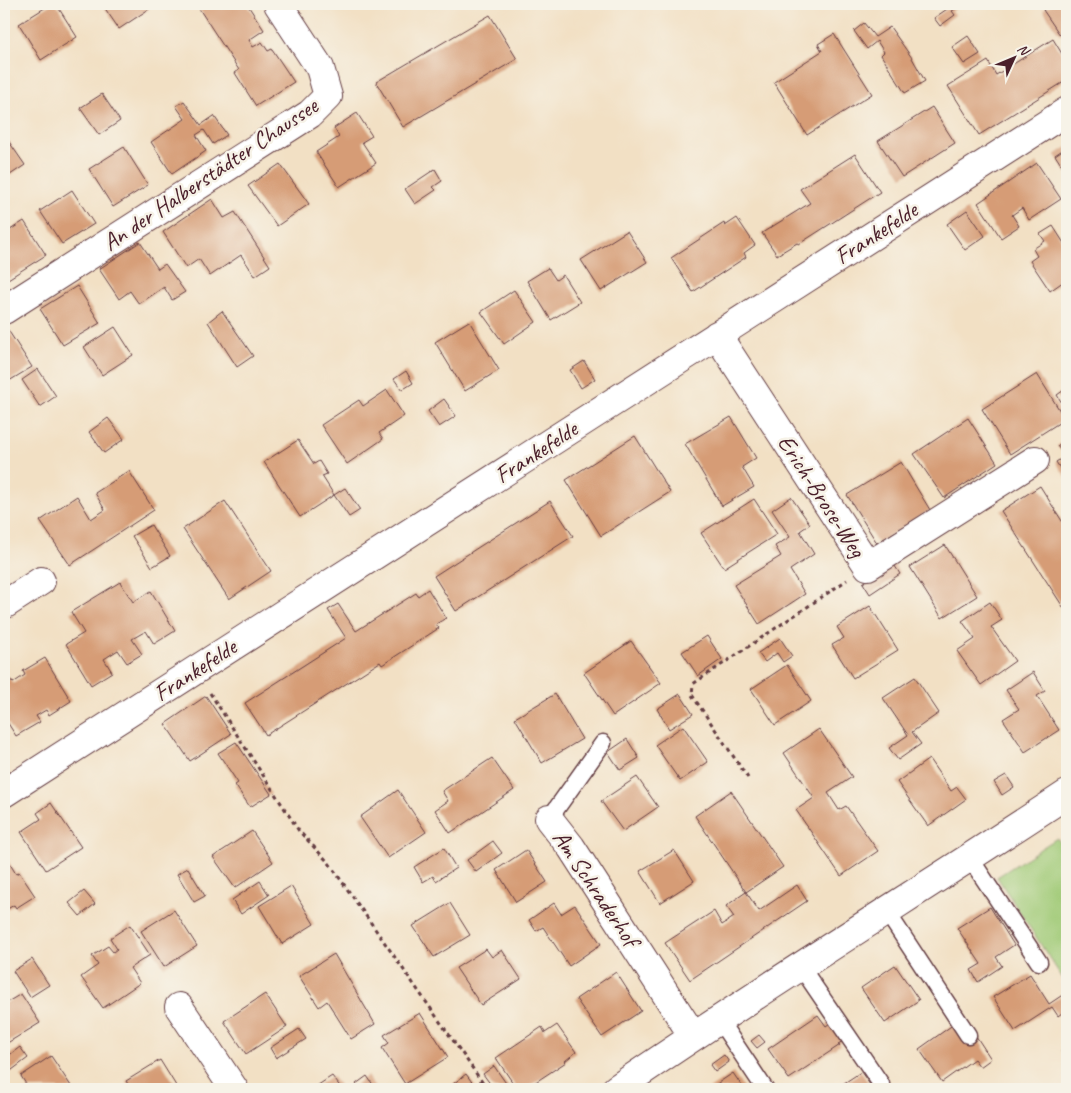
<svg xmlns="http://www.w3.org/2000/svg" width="1071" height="1093" viewBox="0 0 1071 1093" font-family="Caveat,sans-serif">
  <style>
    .green { fill: #a0ca77; stroke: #757451 }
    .building { fill: #d69c76 }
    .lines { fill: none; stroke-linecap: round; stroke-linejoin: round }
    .service-casing { stroke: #633c42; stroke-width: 19 }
    .minor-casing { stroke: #633c42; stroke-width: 30 }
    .path { stroke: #633c42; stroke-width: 3; stroke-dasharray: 4 4; stroke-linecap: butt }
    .service { stroke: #fff; stroke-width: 16 }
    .minor { stroke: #fff; stroke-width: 28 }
    .labels { text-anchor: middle; stroke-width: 5; stroke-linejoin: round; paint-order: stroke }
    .street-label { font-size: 24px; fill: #4a1f2b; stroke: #f7f3e8 }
  </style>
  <rect width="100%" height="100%" fill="#f7f3e8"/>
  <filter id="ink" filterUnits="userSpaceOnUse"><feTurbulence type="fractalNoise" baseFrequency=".02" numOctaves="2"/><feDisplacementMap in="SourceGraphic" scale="10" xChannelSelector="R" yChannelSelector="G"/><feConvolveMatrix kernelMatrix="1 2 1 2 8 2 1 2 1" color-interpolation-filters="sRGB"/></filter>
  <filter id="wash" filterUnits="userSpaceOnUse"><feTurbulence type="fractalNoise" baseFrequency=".0096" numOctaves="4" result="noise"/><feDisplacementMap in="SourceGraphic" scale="20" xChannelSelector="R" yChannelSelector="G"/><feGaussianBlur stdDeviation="1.12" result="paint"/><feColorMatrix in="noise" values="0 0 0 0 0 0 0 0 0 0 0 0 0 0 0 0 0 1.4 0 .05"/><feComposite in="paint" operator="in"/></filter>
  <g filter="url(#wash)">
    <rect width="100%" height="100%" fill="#f2e0c4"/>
    <path class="green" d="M1057,838L1067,853V985L997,877Z"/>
    <g id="blocks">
      <path class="building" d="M51,4H56L77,37L41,60L19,24Z
        M102,4H146L149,9L119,29Z
        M196,4H247L264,30L249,40L253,47L262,42L268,51L272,49L294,82L256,106L235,73L239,70Z
        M947,4H963L952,11L955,15L940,26L934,18L950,7Z
        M1053,4H1067V30L1060,35L1043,10Z
        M490,15L517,59L403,127L376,82Z
        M864,23L875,37L890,27L912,58L925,81L905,93L881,55L884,52L877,41L867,49L854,31Z
        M834,34L872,94L807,135L774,82L822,51L818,44Z
        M968,36L980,54L964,64L952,47Z
        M1053,39L1067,62V80L979,135L948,86L988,61L996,75Z
        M102,94L120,121L99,135L80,108Z
        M184,101L201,125L214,116L227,135L213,144L204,130L196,135L206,151L172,174L151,142L185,119L176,106Z
        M932,107L955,143L902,177L878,141Z
        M357,113L372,136L362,142L376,163L339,187L316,152L339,137L334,128Z
        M5,136L25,165L7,177L4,172V137Z
        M124,147L148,185L113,207L89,169Z
        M1067,147V174L1055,155Z
        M855,154L880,192L799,244L797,243L777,255L762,233L810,203L800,189Z
        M1037,163L1061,199L1029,220L1022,208L1012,215L1019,226L1001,238L978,203Z
        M280,164L309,204L277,226L248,186Z
        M435,169L442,181L433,187L436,190L415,204L405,189Z
        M72,190L94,224L62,244L40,211Z
        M212,199L224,218L235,212L270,266L255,276L241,255L210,276L199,259L186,268L163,232Z
        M967,210L985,236L965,250L947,224Z
        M737,218L755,245L744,253L746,257L693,292L671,258L724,223L725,226Z
        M24,221L46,255L8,279L4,272V234Z
        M1053,226L1067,248V279L1050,291L1030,261L1037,256L1033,249L1045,241L1040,234Z
        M627,231L647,262L601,291L581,260Z
        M140,242L158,269L165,264L185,292L172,300L164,287L139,304L130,291L119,299L99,269Z
        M548,268L556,280L563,275L580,302L551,320L527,281Z
        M77,286L100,323L63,345L40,309Z
        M514,290L536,322L504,344L481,312Z
        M222,311L253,356L237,367L208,322Z
        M469,321L499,370L465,391L435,342Z
        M115,327L133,355L102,375L84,347Z
        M8,330L32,367L4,384V333Z
        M584,361L595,379L581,388L570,370Z
        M38,369L56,396L40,407L22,380Z
        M406,371L413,383L402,390L394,379Z
        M1037,374L1065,419L1010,454L982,409Z
        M1067,388V411L1057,395Z
        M387,390L404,416L379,433L383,439L347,464L321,425L359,400L363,406Z
        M444,399L456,416L439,427L428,411Z
        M731,417L756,458L742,467L754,487L722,506L685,444Z
        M108,418L124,439L104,453L89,432Z
        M968,418L997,463L944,498L914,454Z
        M635,436L670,492L601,536L566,480Z
        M1067,439V479L1056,462L1065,456L1057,446Z
        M298,440L314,464L319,461L327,474L322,476L334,495L300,517L264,462Z
        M901,462L930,510L877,543L847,495Z
        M129,471L154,510L70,565L40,521L77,496L91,519L105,510L95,493Z
        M1040,486L1067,529V613L1001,511Z
        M345,488L360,510L349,517L334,495Z
        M791,497L810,524L800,531L814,554L790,570L805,594L759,624L734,585L781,556L775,546L790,537L772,510Z
        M754,499L777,534L724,568L701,533Z
        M225,501L271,571L229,599L183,529Z
        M550,501L573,536L456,611L434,576Z
        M151,525L170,556L152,567L132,536Z
        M945,545L977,596L942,618L910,567Z
        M893,563L900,574L870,594L863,583Z
        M120,582L133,602L151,591L175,631L154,644L146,631L132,639L142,654L127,663L118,650L104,659L112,672L91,685L66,644L84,633L71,612Z
        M428,589L446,618L436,624L439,628L382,665L380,662L266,735L245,703L346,638L328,610L338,604L356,631L416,593L418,596Z
        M990,602L1002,620L991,627L1015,661L981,685L957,651L975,639L962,621Z
        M870,606L898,650L853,678L832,645L844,638L837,627Z
        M707,636L722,659L698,676L682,652Z
        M780,638L792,656L783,662L777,653L765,662L758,653Z
        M631,641L661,683L613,716L584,673Z
        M45,658L71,701L49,715L46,710L36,716L40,722L16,736L4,717V681L9,678L13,683L25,675L23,671Z
        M787,665L811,701L775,725L751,689Z
        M1033,672L1045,691L1037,696L1059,730L1025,752L1003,719L1019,709L1006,690Z
        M915,677L939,713L912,732L921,744L898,760L889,748L908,735L883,698Z
        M555,694L582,739L542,763L515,718Z
        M680,694L693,714L669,729L657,709Z
        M206,696L231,734L190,761L165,724Z
        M683,726L708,762L680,781L655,745Z
        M819,729L852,777L828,793L839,810L846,806L878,851L841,876L796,810L814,798L784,753Z
        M627,739L639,758L620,770L608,752Z
        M236,742L271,794L250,807L235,785L238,783L218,753Z
        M492,758L514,790L450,833L435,810L448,801L442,791Z
        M929,759L951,791L957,787L966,799L928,826L897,782Z
        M1006,775L1014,787L1002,795L994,782Z
        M637,777L658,807L623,831L601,801Z
        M398,790L426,832L388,858L360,817Z
        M731,791L783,867L746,892L695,816Z
        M51,803L81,847L46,870L21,832L41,819L37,813Z
        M252,831L273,862L235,888L213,857Z
        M493,841L502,853L476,872L467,860Z
        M444,848L456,868L436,881L433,876L423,882L414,867Z
        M526,850L547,882L516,902L496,870Z
        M674,850L694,881L660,903L640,871Z
        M4,854L16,874L19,872L35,896L16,908L14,905L4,911Z
        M188,868L205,896L194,902L177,874Z
        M260,881L269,895L241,914L232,900Z
        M797,885L807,901L690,980L665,943L714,911L722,925L734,917L726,906L746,892L759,911Z
        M291,886L314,924L282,944L259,906Z
        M84,891L95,904L80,916L69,903Z
        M450,903L470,935L434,957L413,926Z
        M554,903L561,914L575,905L601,944L569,966L543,927L536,931L529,920Z
        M990,907L1014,945L996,957L1002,966L978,982L971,970L981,964L957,928Z
        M174,910L197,946L164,967L141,931Z
        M130,925L150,955L130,968L140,983L103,1008L81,977L98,965L92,956L108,946L113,952L117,949L110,938Z
        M486,949L492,957L502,950L521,979L481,1005L456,968Z
        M334,954L375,1024L351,1039L327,1001L319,1007L299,976Z
        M32,959L49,985L30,997L13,971Z
        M895,965L919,1000L885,1023L861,988Z
        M616,972L641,1011L602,1037L576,999Z
        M1030,974L1049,1004L1064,994L1067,998V1009L1058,1016L1052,1007L1015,1031L993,997Z
        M21,994L40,1023L4,1045V1004Z
        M265,994L287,1027L246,1054L224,1021Z
        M420,1013L448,1057L405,1084L382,1048L389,1043L384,1035Z
        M818,1015L826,1026L833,1021L845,1040L838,1044L840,1045L789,1079L768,1049Z
        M954,1024L976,1036L991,1059L980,1067L974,1059L942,1082L919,1049Z
        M557,1025L576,1052L565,1061L566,1062L525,1089H517L496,1058L542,1027L545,1033Z
        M299,1029L306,1039L276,1058L270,1048Z
        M759,1035L765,1042L757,1048L751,1041Z
        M20,1047L28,1058L4,1076V1059Z
        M1067,1047V1061L1061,1051Z
        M724,1055L729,1062L715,1072L710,1065Z
        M51,1056L73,1089H29L21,1076Z
        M160,1060L178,1089H131L126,1081Z
        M494,1066L510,1089H494L483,1074Z
        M861,1072L873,1089H835Z
        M733,1073L744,1089H709Z
        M466,1074L477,1089H457L453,1084Z
        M332,1076L342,1089H312Z
        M367,1076L376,1089H360L356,1084Z"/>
    </g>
  </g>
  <g filter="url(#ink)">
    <use href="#blocks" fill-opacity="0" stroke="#633c42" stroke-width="1"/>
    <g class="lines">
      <defs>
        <path id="service" d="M549,819L603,743
          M970,858L1039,962
          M887,912L968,1035
          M801,967L881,1084
          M719,1020L765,1089"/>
        <path id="minor" d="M4,310L310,114L328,96L320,68L278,4
          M717,335L868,566L1035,460
          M4,605L41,581
          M4,793L1067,111
          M549,819L571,847L693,1036
          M179,1007L234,1089
          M616,1089C764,987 917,893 1067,794"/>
      </defs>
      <use href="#service" class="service-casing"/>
      <use href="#minor" class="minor-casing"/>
      <path class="path" d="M1064,495L1067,500
        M210,693L299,831L329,863L487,1089
        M748,778L692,695L693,684L847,580"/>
      <use href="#service" class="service"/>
      <use href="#minor" class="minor"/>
    </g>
  </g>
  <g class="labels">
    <g class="street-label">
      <text transform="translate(210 174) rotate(-34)" y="8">An der Halberstädter Chaussee</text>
      <text transform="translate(876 233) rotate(-33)" y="8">Frankefelde</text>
      <text transform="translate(536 452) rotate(-33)" y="8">Frankefelde</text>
      <text transform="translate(822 496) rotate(57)" y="8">Erich-Brose-Weg</text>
      <text transform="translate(195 670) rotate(-33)" y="8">Frankefelde</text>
      <text transform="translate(596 888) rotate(56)" y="8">Am Schraderhof</text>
    </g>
  </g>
  <rect width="1071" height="1093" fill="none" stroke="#f7f3e8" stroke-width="20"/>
  <g transform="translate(1014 58) rotate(46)" stroke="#f7f3e8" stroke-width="4" paint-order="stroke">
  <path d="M0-4L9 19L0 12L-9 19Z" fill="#4a1f2b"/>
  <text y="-8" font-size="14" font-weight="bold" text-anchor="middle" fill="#4a1f2b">N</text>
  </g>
</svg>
